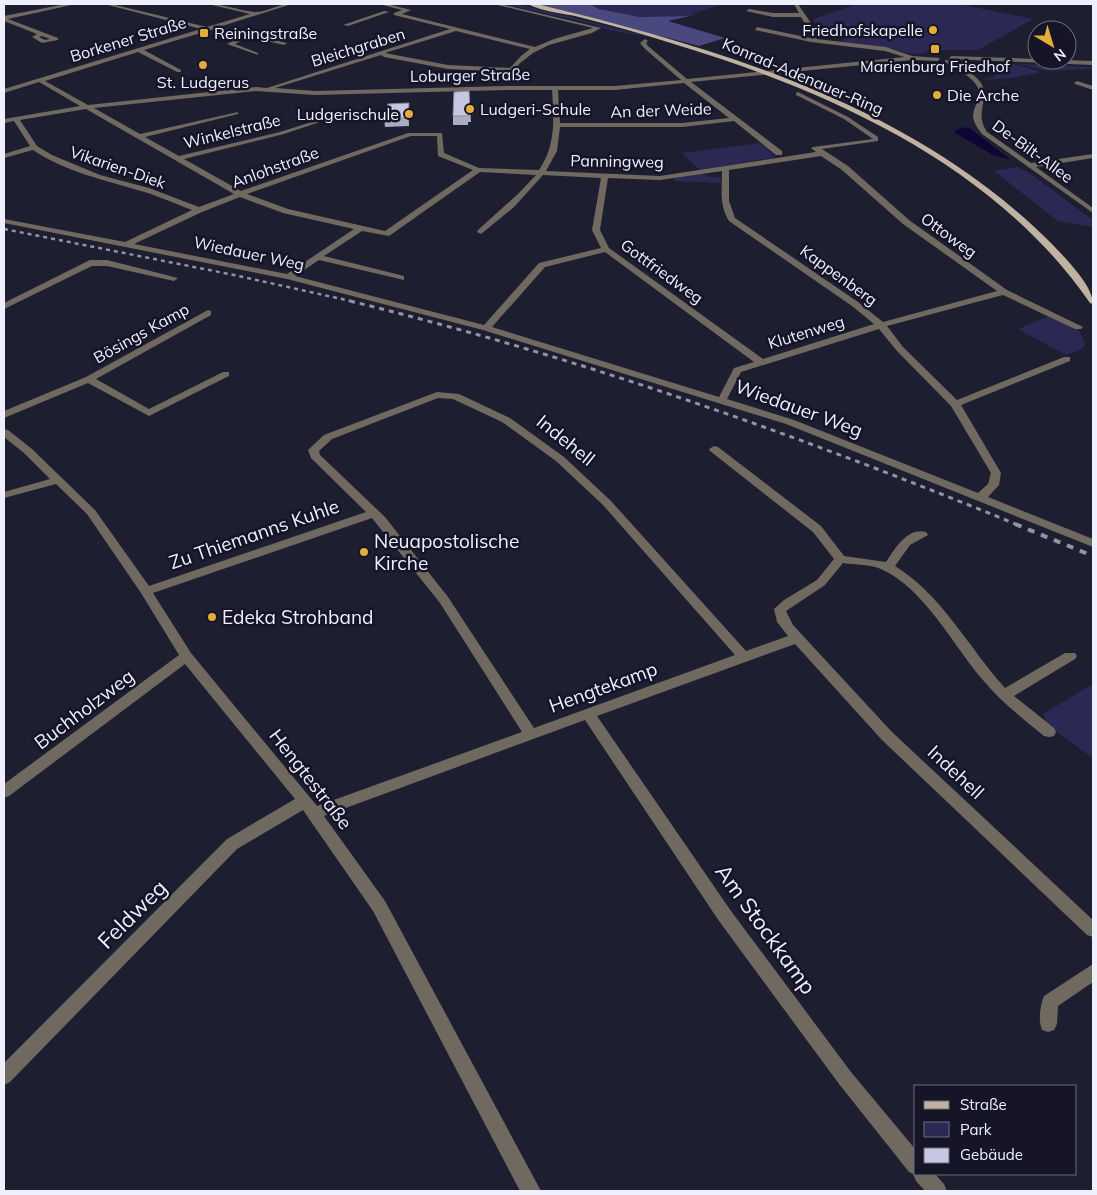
<svg xmlns="http://www.w3.org/2000/svg" width="1097" height="1195" viewBox="0 0 1097 1195" font-family="Mulish,sans-serif">
  <style>
    .green { fill: #2b2954 }
    .forest { fill: #4a497f }
    .water { fill: #0f0535 }
    .lines { fill: none; stroke-linecap: round; stroke-linejoin: round }
    .minor { fill: #6f6960; fill-rule: evenodd }
    .major { fill: #bfb3a0; fill-rule: evenodd }
    .rail-far2 { stroke: #9393a4; stroke-width: 2.5; stroke-dasharray: 4 4; stroke-linecap: butt }
    .rail-far1 { stroke: #9393a4; stroke-width: 3; stroke-dasharray: 5 5; stroke-linecap: butt }
    .rail { stroke: #9393a4; stroke-width: 4; stroke-dasharray: 7 7; stroke-linecap: butt }
    .wall { fill: #aaacc2 }
    .shaded-wall { fill: #8b8c9e }
    .building { fill: #c6c8e2; stroke: #8b8c9e }
    .poi-dot { fill: #e6ad36; stroke: #151527; stroke-width: 2 }
    .labels { text-anchor: middle; stroke-width: 5; stroke-linejoin: round; paint-order: stroke }
    .far-poi-label { font-size: 16px; fill: #eff0fe; stroke: #151527; text-anchor: start }
    .far-street-label { font-size: 16px; fill: #eff0fe; stroke: #151527 }
    .street-label { font-size: 19px; fill: #eff0fe; stroke: #151527 }
    .poi-label { font-size: 19px; fill: #eff0fe; stroke: #151527; text-anchor: start }
    .near-street-label { font-size: 22px; fill: #eff0fe; stroke: #151527 }
  </style>
  <rect width="100%" height="100%" fill="#1e1e31"/>
  <path class="green" d="M503,4H517L547,11L654,38L608,30L593,24Z
    M590,4H723L691,14L696,16C661,16 621,22 590,4Z
    M857,4H958L1033,19L978,50H934L920,54L907,53L889,48L841,43L847,33L818,27L813,19Z
    M966,62L1014,64L1041,72L1012,78L981,80L994,77L997,73L1011,74L1009,70L997,69L998,72L985,70L988,67Z
    M1019,64L1093,67V69L1047,71Z
    M760,143L776,157L700,170L682,153Z
    M1018,167L1029,173L1093,220V227L1058,221L994,171Z
    M703,173L706,176L720,178L721,183L674,181V177Z
    M1049,316L1079,330L1085,345L1080,350L1066,355L1018,329Z
    M1093,684V758L1047,725L1043,714Z"/>
  <path class="forest" d="M538,4H590L599,9L640,17L690,16L668,21L725,38L699,46Z"/>
  <path class="water" d="M965,127L971,129L1011,160L993,155L955,133L956,130Z"/>
  <g class="lines">
    <path class="minor" d="M66,4H76L8,19L58,38V40L42,43L32,37L37,34L4,21V16ZM42,36L50,39L45,40L39,37Z
      M104,4H111L207,27L250,14L208,4C223,4 238,10 254,12C266,13 279,3 292,4L219,27L287,43L284,45L249,37L235,44L258,53V55L227,44L243,36L214,29L144,50L181,70V72H177L138,52L45,81L88,105L256,87L267,88L450,29L394,15V13L402,10L379,4H387L411,10L402,14L535,47L554,39L593,28L493,4H501L601,28L592,33L549,45L533,53L519,64L512,78L509,80L506,78L508,72L448,69L384,57L381,55L275,88L315,91L506,86H615L681,80L644,48L640,43L645,39L648,41L646,43L648,46L687,79L904,57L885,51L811,42L755,30L757,27L810,38L812,36L801,17H773L746,11L749,9L773,13H799L794,4H798L817,32L818,37L816,39L886,47L912,56L940,58L938,61L912,60L691,82L782,151V155H776L734,121L682,127H560L557,151L546,171L660,176L816,152L811,148L813,147L873,139L844,119L796,95V93L798,92L848,117L878,137V141L822,149L848,166L909,220L1007,290L1083,327L1081,329H1075L1003,295L887,326L903,347L957,400L1064,357H1070V361L961,405L1001,473L999,485L988,497L1093,539V547L786,424L483,330L287,279L4,223V219L125,242L192,210C176,204 159,196 141,191C104,180 66,172 33,150L4,158V154L30,146L14,121L4,123V119L80,106L39,82L4,93V89L201,29ZM456,31L530,49L521,56L510,68L448,65L385,53ZM684,83L729,118L682,123H560L558,90H615ZM506,90H552C554,119 556,145 539,170L479,168L444,153L442,133H408L241,191L184,159L284,134L353,111V109L280,132L179,156L145,137L238,114V112L140,134L94,108L256,91L315,95ZM86,109L234,194L199,207L149,188L100,175L52,155L37,146L20,120ZM411,136H437L438,156L473,170L385,231L288,209L247,194ZM821,156L842,170L903,224L997,291L883,322L858,302L735,218L729,201V170ZM722,171C722,189 719,205 729,221L852,306L874,324L763,359L609,248L600,230L608,178L660,180ZM480,172L536,175L519,193L478,230L477,232L481,234L514,207L543,175L601,178L592,230L601,248L539,263L484,325L295,276L319,260L404,280V276L324,256L362,231L389,236ZM240,197L283,213L354,229L287,274L134,244L202,212ZM605,252L754,362L734,368L719,397L492,327L545,267ZM879,329L897,351L951,406L991,473L988,484L978,493L794,420L727,399L741,372Z
      M384,11L389,12L348,26L343,25Z
      M951,56L1093,61V65L949,59Z
      M945,60C951,60 957,64 963,68C1005,93 969,104 987,132L1031,163L1093,154V158L1036,167L1093,208V213L982,134C978,129 974,123 973,117C973,106 983,97 977,86C970,75 956,69 945,62Z
      M1077,81L1093,86V90L1075,84L1074,83Z
      M90,260H107L178,278L174,281L107,266H92L4,309V303Z
      M208,310L211,311V315L96,379L149,409L223,372H229V376L149,416L88,383L4,418V411L86,377Z
      M437,392L459,394L510,418L564,457L611,501L746,651L788,636L777,622L774,609L784,600L817,580L834,559L813,532L710,451L709,449L714,446L718,447L821,526L844,556L886,562C895,549 907,527 926,532L928,535L910,545L895,566C942,595 969,648 1005,688L1065,653H1075L1077,656L1075,659L1014,696L1054,728L1056,732L1054,736L1049,737L1044,736C1022,718 1000,701 982,679C952,644 924,588 881,569C870,564 856,565 843,563L825,585L786,611L793,625L892,732L1093,920V937L1087,935L882,740L795,644L597,716L731,911L851,1072L916,1150V1174H935L944,1184L947,1191H925L916,1181L913,1174L909,1172L839,1084L719,921L585,720L324,816L385,901L541,1191H520L373,911L303,810L237,849L10,1082L4,1085V1063L227,839L295,799L185,664L9,796L4,798V784L179,655L141,593L87,514L56,484L4,498V492L50,479L24,453L4,437V429L8,430L32,449L95,510L149,586L366,512L311,458L308,450L324,435ZM438,398L453,399L502,422L556,461L603,505L735,655L534,728L448,597L385,517L320,455L319,451L332,439ZM372,518L440,603L522,732L317,806L191,653L153,593Z
      M1093,964V982L1058,1006L1057,1024L1054,1030L1048,1032L1042,1030C1038,1020 1040,1006 1044,996Z"/>
    <path class="major" d="M528,4H537C720,48 914,106 1051,243C1064,257 1093,285 1093,304L1090,303C995,165 829,91 674,44C643,34 611,25 579,17C563,13 542,12 528,4Z"/>
    <path class="rail-far2" d="M4,229L234,275L355,302"/>
    <path class="rail-far1" d="M350,301C579,357 801,436 1018,525"/>
    <path class="rail" d="M1015,524L1093,556"/>
  </g>
  <path class="wall" d="M469,91L471,122H468V125H453V116Z
    M409,103V126L385,127L384,118Z"/>
  <path class="shaded-wall" d="M409,103V126L408,118Z"/>
  <path class="building" d="M469,91L470,114H468L467,116H453L454,92Z
    M409,103L408,118H384L388,104Z"/>
  <g class="poi-dot">
    <circle cx="933" cy="30" r="5"/>
    <rect x="199" y="28" width="10" height="10" rx="2.5"/>
    <rect x="930" y="44" width="10" height="10" rx="2.5"/>
    <circle cx="203" cy="65" r="5"/>
    <circle cx="937" cy="95" r="5"/>
    <circle cx="470" cy="109" r="5"/>
    <circle cx="409" cy="114" r="5"/>
    <circle cx="364" cy="552" r="5"/>
    <circle cx="212" cy="617" r="5"/>
  </g>
  <g class="labels">
    <g class="far-poi-label">
      <text x="923" y="36" text-anchor="end">Friedhofskapelle</text>
      <text x="214" y="39">Reiningstraße</text>
      <text x="935" y="72" text-anchor="middle">Marienburg Friedhof</text>
      <text x="203" y="88" text-anchor="middle">St. Ludgerus</text>
      <text x="947" y="101">Die Arche</text>
      <text x="480" y="115">Ludgeri-Schule</text>
      <text x="399" y="120" text-anchor="end">Ludgerischule</text>
    </g>
    <g class="far-street-label">
      <text transform="translate(128 39) rotate(-17)" y="6">Borkener Straße</text>
      <text transform="translate(358 47) rotate(-17)" y="6">Bleichgraben</text>
      <text transform="translate(470 75) rotate(-1)" y="6">Loburger Straße</text>
      <text transform="translate(803 76) rotate(23)" y="6">Konrad-Adenauer-Ring</text>
      <text transform="translate(661 110) rotate(-2)" y="6">An der Weide</text>
      <text transform="translate(232 131) rotate(-14)" y="6">Winkelstraße</text>
      <text transform="translate(1033 151) rotate(36)" y="6">De-Bilt-Allee</text>
      <text transform="translate(617 161) rotate(1)" y="6">Panningweg</text>
      <text transform="translate(118 167) rotate(19)" y="6">Vikarien-Diek</text>
      <text transform="translate(275 167) rotate(-20)" y="6">Anlohstraße</text>
      <text transform="translate(949 235) rotate(36)" y="6">Ottoweg</text>
      <text transform="translate(249 253) rotate(12)" y="6">Wiedauer Weg</text>
      <text transform="translate(662 271) rotate(36)" y="6">Gottfriedweg</text>
      <text transform="translate(839 275) rotate(36)" y="6">Kappenberg</text>
      <text transform="translate(806 332) rotate(-17)" y="6">Klutenweg</text>
      <text transform="translate(141 333) rotate(-29)" y="6">Bösings Kamp</text>
    </g>
    <g class="street-label">
      <text transform="translate(799 408) rotate(20)" y="7">Wiedauer Weg</text>
      <text transform="translate(566 440) rotate(39)" y="7">Indehell</text>
      <text transform="translate(254 534) rotate(-19)" y="7">Zu Thiemanns Kuhle</text>
      <text transform="translate(603 687) rotate(-20)" y="7">Hengtekamp</text>
      <text transform="translate(84 709) rotate(-37)" y="7">Buchholzweg</text>
      <text transform="translate(956 772) rotate(43)" y="7">Indehell</text>
      <text transform="translate(311 779) rotate(52)" y="7">Hengtestraße</text>
    </g>
    <g class="poi-label">
      <text x="374" y="548">Neuapostolische<tspan x="374" dy="22">Kirche</tspan></text>
      <text x="222" y="624">Edeka Strohband</text>
    </g>
    <g class="near-street-label">
      <text transform="translate(132 914) rotate(-45)" y="8">Feldweg</text>
      <text transform="translate(766 929) rotate(54)" y="8">Am Stockkamp</text>
    </g>
  </g>
  <rect width="1097" height="1195" fill="none" stroke="#eff0fe" stroke-width="10"/>
  <rect x="914" y="1085" width="162" height="90" fill="#151527" stroke="#6c6d7d"/>
  <rect x="924" y="1101" width="25" height="8" fill="#bfb3a0" stroke="#6c6d7d"/>
  <text x="960" y="1110" font-size="15" fill="#eff0fe">Straße</text>
  <rect x="924" y="1122" width="25" height="15" fill="#2b2954" stroke="#6c6d7d"/>
  <text x="960" y="1135" font-size="15" fill="#eff0fe">Park</text>
  <rect x="924" y="1148" width="25" height="15" fill="#c6c8e2" stroke="#6c6d7d"/>
  <text x="960" y="1160" font-size="15" fill="#eff0fe">Gebäude</text>
  <g transform="translate(1052 45) rotate(142)"><circle r="24" fill="#151527" stroke="#6c6d7d"/>
  <path d="M0-4L9 19L0 12L-9 19Z" fill="#e6ad36"/>
  <text y="-8" font-size="14" font-weight="bold" text-anchor="middle" fill="#eff0fe">N</text>
  </g>
</svg>
